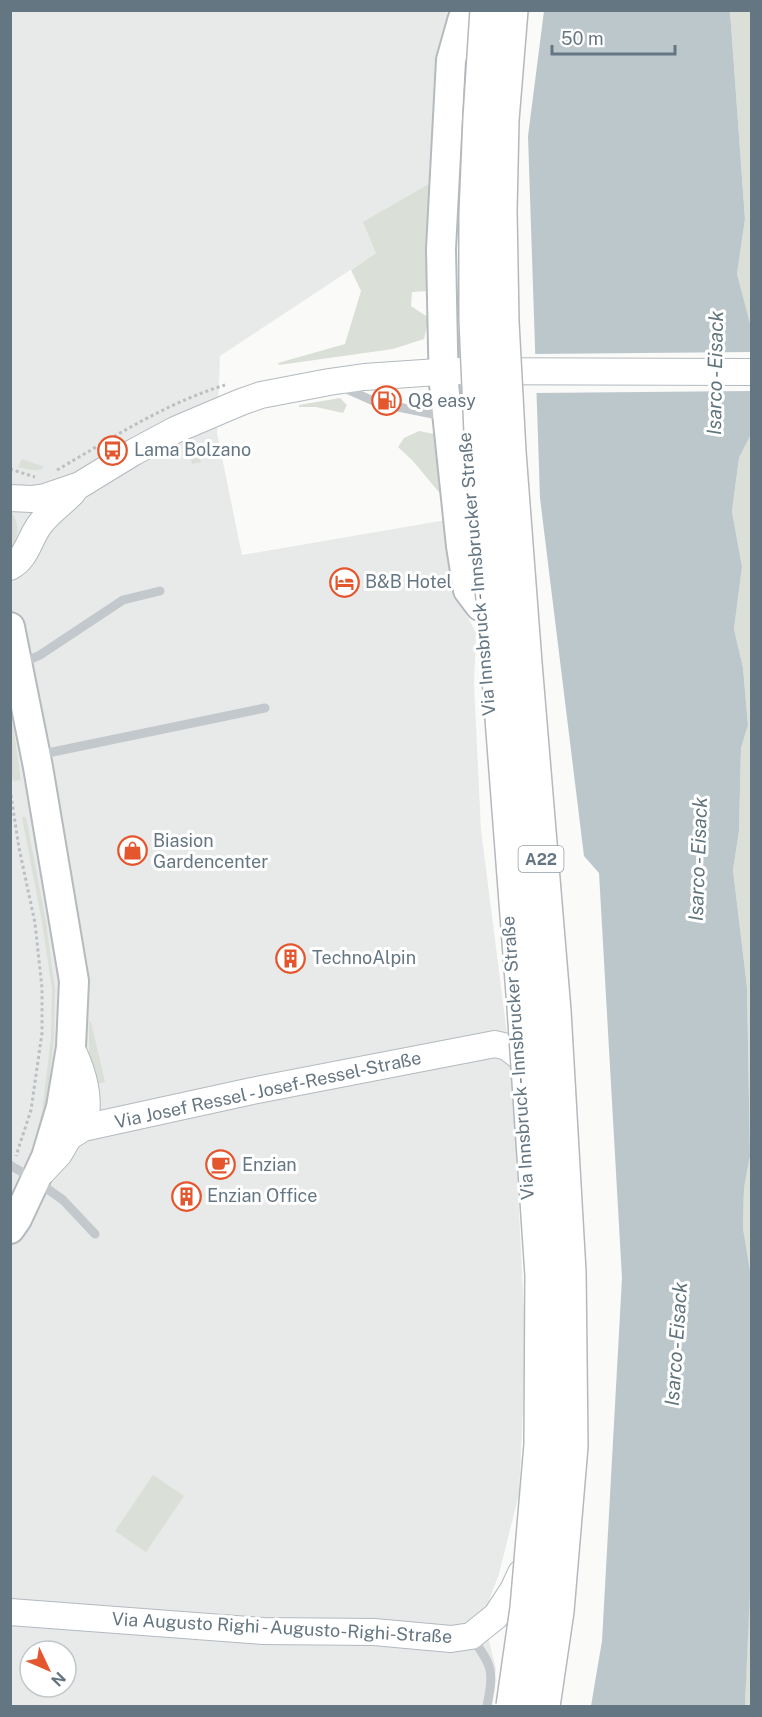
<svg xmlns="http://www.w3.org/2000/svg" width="762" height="1717" viewBox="0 0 762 1717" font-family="'Public Sans',sans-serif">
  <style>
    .built { fill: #e8e9e9; fill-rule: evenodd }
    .green { fill: #dadfd7 }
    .water { fill: #bbc7cb }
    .pier { fill: #fafaf8 }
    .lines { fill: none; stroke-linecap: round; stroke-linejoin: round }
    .primary-tunnel { stroke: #d5d9db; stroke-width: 28; stroke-dasharray: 28 14; stroke-linecap: butt }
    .secondary-casing { stroke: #b3babf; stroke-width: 28 }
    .primary-casing { stroke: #b5babe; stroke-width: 32 }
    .path { stroke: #bbbfc2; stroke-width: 3; stroke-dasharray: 3 3; stroke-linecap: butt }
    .lane { stroke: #c3c8cc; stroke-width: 9 }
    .secondary { stroke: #fff; stroke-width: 26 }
    .primary { stroke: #fff; stroke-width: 28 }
    .highway-bridge-casing { stroke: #b4b9bd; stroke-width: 36; stroke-linecap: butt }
    .highway-bridge { stroke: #fff; stroke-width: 33 }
    .labels { text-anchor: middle; stroke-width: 6; stroke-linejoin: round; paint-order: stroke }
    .shield { fill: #fff; stroke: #939fa8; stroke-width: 1.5 }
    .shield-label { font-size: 16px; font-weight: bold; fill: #657683 }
    .poi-label { font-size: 18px; fill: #657683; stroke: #fff; text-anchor: start }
    .street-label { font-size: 18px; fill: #657683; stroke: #fff }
    .water-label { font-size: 20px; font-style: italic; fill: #60757c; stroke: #fff }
  </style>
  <rect width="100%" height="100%" fill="#fafaf8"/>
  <path class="built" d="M11,11H450L436,180L376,253L220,356L217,433L242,555L446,520L463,608L476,633L474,684L481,830L512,1073L525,1331L523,1409L519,1494L499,1574L485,1611L489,1641L496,1669L489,1706H11ZM30,1651H66V1687H30Z"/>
  <path class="green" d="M730,11H751V332L737,274L745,219Z
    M436,180L430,291L412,292L411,306L429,318L424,339L393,349L279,365L278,363L345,344L361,291L351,270L376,253L363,222Z
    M340,398L347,405L343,413L316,407H299V405Z
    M419,431L434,434L441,438L447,502L413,461L398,447L404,438Z
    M751,434V1340L750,1271L743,1228L744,1188L750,1156L747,987L733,870L739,831L741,748L748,725L743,668L734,629L742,567L732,511L739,458Z
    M188,443H194L198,448L201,462L192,464Z
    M22,459L44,467C37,473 27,469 18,467Z
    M11,511C20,523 19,538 11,550Z
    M11,712L21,780L13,781L10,767Z
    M22,817H26L46,922L55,989L54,1038L46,1112L38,1139L35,1138L42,1111L51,1039L52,989L42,922Z
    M89,1022H91L105,1082L94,1085L89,1069Z
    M153,1475L184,1496L146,1552L115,1531Z
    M751,1545L752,1706H745Z"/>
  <path class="water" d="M544,11H730L745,219L737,274L752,332L751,434L739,458L732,511L742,567L734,629L743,668L748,725L741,748L739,831L733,870L747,987L750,1156L744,1188L743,1228L750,1271L752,1340V1545L745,1706H591L602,1641L622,1278L599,873L584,856L540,498L528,136Z"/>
  <path class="pier" d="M751,352V391L533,393L532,354Z"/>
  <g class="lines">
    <path class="primary-tunnel" d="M458,333L461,409"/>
    <defs>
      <path id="secondary" d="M10,498L32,499L45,497L80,485L134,452L175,430L241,402L261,395L329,382L364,377L453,371L752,372
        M10,567C28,557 29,538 41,523C50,511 63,503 73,492
        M71,1047C83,1071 92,1101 83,1128
        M42,1172L59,1154L69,1137L83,1128L252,1091L495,1044L507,1047L520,1057
        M10,1612L263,1631L374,1632L451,1639L471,1636L496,1616L513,1590L521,1573"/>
      <path id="primary" d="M466,10L462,21L451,60L441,249L443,348L444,384L461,546L468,590L480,606
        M461,409L469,490
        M10,627L38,767L74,981L71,1047L61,1107L46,1157L17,1219L10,1229"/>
    </defs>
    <use href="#secondary" class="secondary-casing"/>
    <use href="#primary" class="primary-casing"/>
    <path class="path" d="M10,469L35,477
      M57,470C112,438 164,404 225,385
      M10,789L19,848L35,923L42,988V1033L31,1110L16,1156"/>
    <path class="lane" d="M344,388L378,403L443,416
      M20,664L40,655L123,600L160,591
      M38,755L265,708
      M10,1165L35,1180L63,1200L95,1234
      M471,1637C493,1666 494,1671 487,1706"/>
    <use href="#secondary" class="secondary"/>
    <use href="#primary" class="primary"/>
    <defs>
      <path id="highway-bridge" d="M487,10L480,118L476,214V320L482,455L524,1007L542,1275L541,1445L527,1608L513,1706
        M511,10L502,120L500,211L502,322L509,452L525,663L554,1011L569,1272L571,1446L557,1611L543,1706"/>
    </defs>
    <use href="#highway-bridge" class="highway-bridge-casing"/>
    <use href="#highway-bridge" class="highway-bridge"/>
  </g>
  <defs>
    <symbol id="fuel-ring" viewBox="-11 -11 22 22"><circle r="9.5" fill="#fff" stroke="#e4572e" stroke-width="1.5"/><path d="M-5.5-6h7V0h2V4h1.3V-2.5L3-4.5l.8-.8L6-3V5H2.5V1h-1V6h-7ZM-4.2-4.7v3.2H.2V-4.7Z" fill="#e4572e"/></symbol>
    <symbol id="bus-ring" viewBox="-11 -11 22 22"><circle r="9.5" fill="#fff" stroke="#e4572e" stroke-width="1.5"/><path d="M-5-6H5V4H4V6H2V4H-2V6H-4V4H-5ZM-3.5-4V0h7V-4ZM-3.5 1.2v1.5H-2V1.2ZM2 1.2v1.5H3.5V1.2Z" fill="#e4572e"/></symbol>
    <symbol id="hotel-ring" viewBox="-11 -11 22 22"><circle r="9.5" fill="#fff" stroke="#e4572e" stroke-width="1.5"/><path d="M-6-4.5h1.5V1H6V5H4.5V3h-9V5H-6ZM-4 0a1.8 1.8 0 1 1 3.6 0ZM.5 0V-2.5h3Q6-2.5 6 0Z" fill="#e4572e"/></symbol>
    <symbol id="shop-ring" viewBox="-11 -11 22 22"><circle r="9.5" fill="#fff" stroke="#e4572e" stroke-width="1.5"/><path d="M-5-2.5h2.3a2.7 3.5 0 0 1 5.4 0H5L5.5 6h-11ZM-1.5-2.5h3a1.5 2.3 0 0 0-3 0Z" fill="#e4572e"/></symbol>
    <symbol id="building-ring" viewBox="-11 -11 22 22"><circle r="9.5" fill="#fff" stroke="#e4572e" stroke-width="1.5"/><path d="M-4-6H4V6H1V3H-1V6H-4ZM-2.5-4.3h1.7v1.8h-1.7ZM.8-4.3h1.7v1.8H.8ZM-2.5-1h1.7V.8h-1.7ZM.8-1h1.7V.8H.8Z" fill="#e4572e"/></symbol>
    <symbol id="cafe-ring" viewBox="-11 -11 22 22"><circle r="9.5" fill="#fff" stroke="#e4572e" stroke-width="1.5"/><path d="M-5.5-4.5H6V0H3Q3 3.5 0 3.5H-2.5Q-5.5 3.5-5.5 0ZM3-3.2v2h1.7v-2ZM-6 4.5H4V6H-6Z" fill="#e4572e"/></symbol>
  </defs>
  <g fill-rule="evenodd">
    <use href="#fuel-ring" x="370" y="384" width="33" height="33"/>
    <use href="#bus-ring" x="96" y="434" width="33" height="33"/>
    <use href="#hotel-ring" x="328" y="566" width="33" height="33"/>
    <use href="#shop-ring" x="116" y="834" width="33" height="33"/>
    <use href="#building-ring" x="274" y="942" width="33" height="33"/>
    <use href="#cafe-ring" x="204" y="1148" width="33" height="33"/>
    <use href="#building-ring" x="170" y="1180" width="33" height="33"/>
  </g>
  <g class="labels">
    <rect class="shield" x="518.5" y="846" width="45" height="26" rx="4.5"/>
    <g class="shield-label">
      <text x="541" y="865">A22</text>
    </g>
    <g class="poi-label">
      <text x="408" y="407">Q8 easy</text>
      <text x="134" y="456">Lama Bolzano</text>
      <text x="365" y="588">B&amp;B Hotel</text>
      <text x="153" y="847">Biasion<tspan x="153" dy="21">Gardencenter</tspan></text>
      <text x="312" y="964">TechnoAlpin</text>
      <text x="242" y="1171">Enzian</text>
      <text x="207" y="1202">Enzian Office</text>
    </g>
    <g class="street-label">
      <text transform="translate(477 574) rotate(-95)" y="6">Via Innsbruck - Innsbrucker Straße</text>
      <text transform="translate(518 1058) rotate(-94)" y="6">Via Innsbruck - Innsbrucker Straße</text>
      <text transform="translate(268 1090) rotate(-12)" y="6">Via Josef Ressel - Josef-Ressel-Straße</text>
      <text transform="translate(282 1628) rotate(3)" y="6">Via Augusto Righi - Augusto-Righi-Straße</text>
    </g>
    <g class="water-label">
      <text transform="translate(715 373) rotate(-89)" y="7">Isarco - Eisack</text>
      <text transform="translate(698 859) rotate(-88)" y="7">Isarco - Eisack</text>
      <text transform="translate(676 1344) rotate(-86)" y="7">Isarco - Eisack</text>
    </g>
  </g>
  <rect width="762" height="1717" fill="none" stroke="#657683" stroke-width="24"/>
  <g transform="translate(48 1669) rotate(134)"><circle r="28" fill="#ffffff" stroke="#c1c8cd" stroke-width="1.5"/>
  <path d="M0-4.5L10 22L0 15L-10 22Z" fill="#e4572e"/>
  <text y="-9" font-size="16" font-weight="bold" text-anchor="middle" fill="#657683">N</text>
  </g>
  <path d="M552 45v9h123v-9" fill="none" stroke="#657683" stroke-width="3"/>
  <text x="561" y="45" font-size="18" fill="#657683" stroke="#ffffff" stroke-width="4.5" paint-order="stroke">50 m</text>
</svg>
